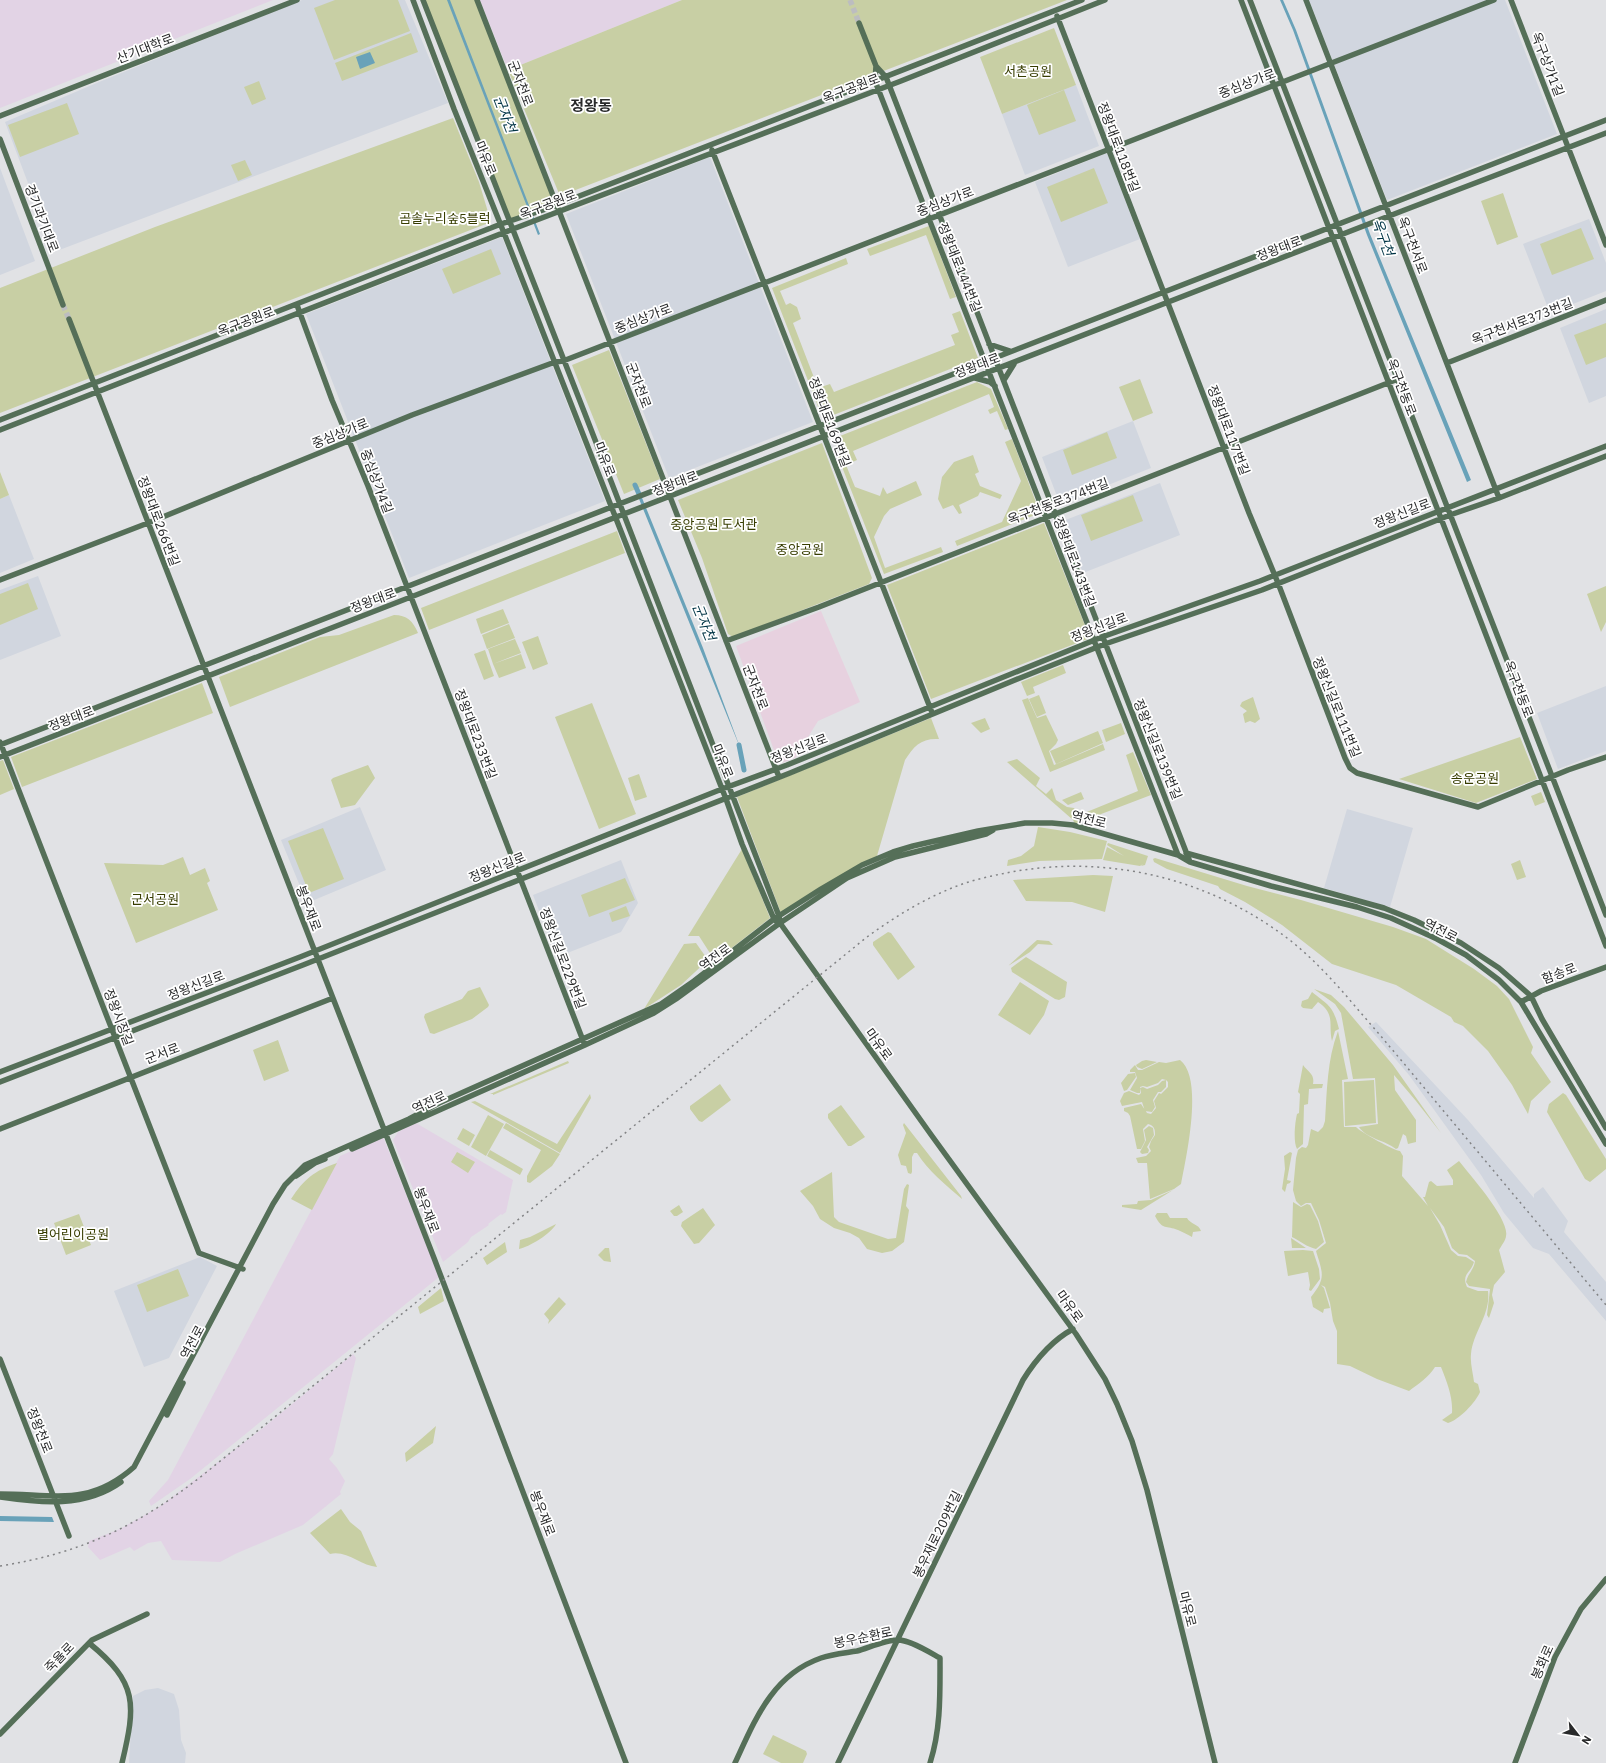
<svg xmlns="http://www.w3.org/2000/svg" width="1606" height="1763" viewBox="0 0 1606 1763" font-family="'IBM Plex Sans','Noto Sans KR',sans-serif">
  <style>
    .built { fill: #d1d6df }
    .industrial { fill: #e2d3e5 }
    .medical { fill: #e7d1df }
    .green { fill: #c8cfa4 }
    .water { fill: #69a2b9 }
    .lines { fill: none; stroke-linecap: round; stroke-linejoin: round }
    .canal { stroke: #69a2b9; stroke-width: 5 }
    .secondary-tunnel { stroke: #bcbdc0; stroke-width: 5.5; stroke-dasharray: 5.5 3; stroke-linecap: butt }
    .secondary { stroke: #556f58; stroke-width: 5.5 }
    .rail { stroke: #828385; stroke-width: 1.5; stroke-dasharray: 2 4; stroke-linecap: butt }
    .labels { text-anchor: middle; stroke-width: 3.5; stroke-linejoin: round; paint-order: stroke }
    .street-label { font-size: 13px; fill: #292a2b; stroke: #fff }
    .park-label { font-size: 13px; fill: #373d00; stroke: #fff }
    .water-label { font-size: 14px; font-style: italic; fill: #003445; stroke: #fff }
    .quarter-label { font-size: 15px; font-weight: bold; fill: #292a2b; stroke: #fff }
  </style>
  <rect width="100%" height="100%" fill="#e1e2e5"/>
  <path class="built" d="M302,0H405L448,103L54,252L5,122L99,82Z
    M1309,0H1505L1557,134L1387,200Z
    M1076,85L1099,146L1025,175L1002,114Z
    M1107,153L1140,239L1068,267L1035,182Z
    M710,157L813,422L669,478L566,214Z
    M0,168L35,261L0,275Z
    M1589,219L1606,263V291L1550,313L1523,244Z
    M502,237L605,501L409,578L306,314Z
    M1606,309V396L1589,403L1560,328Z
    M1133,421L1151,468L1060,504L1042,457Z
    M1160,483L1180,535L1083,573L1063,521Z
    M9,495L34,559L0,573V499Z
    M38,576L61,636L0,660V590Z
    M1606,686V751L1558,769L1537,713Z
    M360,807L386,870L307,903L281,840Z
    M1347,809L1413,828L1390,907L1324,888Z
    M621,860L638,903L621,932L557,957L533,895Z
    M1376,1022L1468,1120L1534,1198V1194L1543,1187L1568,1221L1564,1232L1606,1282V1321L1549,1254L1533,1248L1504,1213L1481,1175L1409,1075L1368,1027Z
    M200,1257L217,1266L169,1358L144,1367L114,1291Z
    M158,1688L174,1694L179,1710L181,1740L186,1753L185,1763H129L133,1696L145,1690Z"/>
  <path class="industrial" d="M0,0H273L0,108Z
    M480,0H682L508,70Z
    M416,1123L513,1180L506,1212L502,1215L501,1214L488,1224L489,1225L471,1237L468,1242L443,1262L393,1140L398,1132Z
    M383,1137L439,1277L190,1479L151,1506L149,1501L168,1480L340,1156Z
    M353,1354L356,1358L333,1454L329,1459L337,1468L345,1481L340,1492L341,1494L303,1525L235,1554L220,1562L172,1560L161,1541L148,1543L134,1551L130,1547L100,1560L88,1547L89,1541L120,1529L159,1507L263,1428Z"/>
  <path class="medical" d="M821,611L860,702L818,721L795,758L779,764L736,646Z"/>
  <path class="green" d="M335,0H398L410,31L334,60L314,8Z
    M424,0H478L557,204L509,221Z
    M682,0H1067L560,196L508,70Z
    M1054,28L1076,85L1002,114L980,57Z
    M411,33L418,52L342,81L335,63Z
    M259,81L266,99L252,105L244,87Z
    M1064,90L1076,121L1039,135L1027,105Z
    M67,103L79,134L20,157L8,125Z
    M453,118L479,182L491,222L0,413V288L155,227Z
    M245,160L252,175L238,181L231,165Z
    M1094,168L1108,203L1061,222L1047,187Z
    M1503,193L1518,237L1497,245L1481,201Z
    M929,226L956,297L950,299L926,235L870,256L867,249Z
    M1581,228L1594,259L1552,275L1540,244Z
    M491,249L501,274L453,294L442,269Z
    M846,258L848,264L780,291L786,305L790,303L797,307L801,319L793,323L818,388L830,384L834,392L955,345L951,335L959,332L952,314L960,311L978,358L831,416L821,414L772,288Z
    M1606,323V357L1586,365L1574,335Z
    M609,350L660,479L624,494L572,365Z
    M1140,379L1153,413L1133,421L1119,387Z
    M977,382L991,389L1008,429L1005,430L997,411L990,414L988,410L994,407L989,394L853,451L857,460L846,465L855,487L880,496L883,487L887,494L916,481L922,495L890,509L884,516L874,537L885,568L941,547L943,552L884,574L835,449L840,436Z
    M1107,432L1117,458L1072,475L1063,450Z
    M1012,439L1040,513L957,546L955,541L1002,522L1021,481L1005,442Z
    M822,443L872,578L869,584L733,637L728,634L702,558L678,500Z
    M973,455L979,472L975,474L980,486L1002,495L1000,499L980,492L978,496L959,505L962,513L959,514L953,505L943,509L938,499L942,477L954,462Z
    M0,472L9,495L0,499Z
    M1133,495L1143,521L1091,541L1081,515Z
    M1044,523L1090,638L931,699L887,585Z
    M617,531L625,553L429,630L421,608Z
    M28,583L38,609L0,625V594Z
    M1606,586V622L1601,632L1587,594Z
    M503,609L509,623L481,634L476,619Z
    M394,615C407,615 413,621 418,633L230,707L219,677L320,637L339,635Z
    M509,624L515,638L487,649L482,635Z
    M538,636L548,664L533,670L522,642Z
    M515,639L521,653L493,664L488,649Z
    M485,650L494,676L484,680L474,654Z
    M521,654L526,668L499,678L493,664Z
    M1063,665L1066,673L1033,687L1035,693L1027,696L1021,682Z
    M202,683L213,713L22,787L11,757Z
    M1039,695L1046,713L1037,717L1029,699Z
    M1253,697L1260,719L1255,723L1250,721L1245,723L1243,714L1247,711L1240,706L1242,702Z
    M1028,698L1037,718L1046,715L1058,740L1056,744L1049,751L1054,765L1103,744L1105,750L1050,772L1022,700Z
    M592,703L636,814L599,829L555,717Z
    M931,718L939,739C921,738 914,746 905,760L877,856L781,913L737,797Z
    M985,718L990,729L981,733L971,723Z
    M1121,723L1125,734L1106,742L1102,730Z
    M1098,731L1103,743L1056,764L1050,751Z
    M1520,737L1537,779L1476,803L1399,779Z
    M1133,752L1151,795L1075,824L1073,820L1007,762L1017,759L1040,778L1036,786L1046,794L1052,788L1056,800L1067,807L1074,808L1077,816L1138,791L1126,755Z
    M3,760L14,789L0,795V761Z
    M368,765L375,778L355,805L341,808L331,780L333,778Z
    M639,774L647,797L635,801L628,778Z
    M1081,792L1084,799L1068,805L1062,800Z
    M1541,792L1545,802L1535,806L1531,796Z
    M1038,827L1070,832L1107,841L1102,859L1039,861L1007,866L1008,860L1021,856L1034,846Z
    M323,828L344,879L309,893L288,841Z
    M1108,843L1148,856L1145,865L1141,866L1143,864L1140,866L1103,860L1107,847L1124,856L1107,845Z
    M742,849L770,918L715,961L699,936H688Z
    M183,857L190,875L205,868L210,881L207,883L218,910L136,943L104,863L163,865Z
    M1155,858L1247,886L1301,900L1393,927L1426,939L1474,969L1497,986L1509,999L1533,1047L1531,1053L1551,1082L1531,1101L1528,1114L1512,1085L1488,1051L1463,1026L1454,1022L1451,1017L1396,985L1332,964L1282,925L1245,902L1220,889L1218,886L1167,869L1154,862L1153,859Z
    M1520,860L1526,877L1517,880L1511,864Z
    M1093,875L1113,876L1105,912L1072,902L1026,901L1013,880Z
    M625,878L635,900L589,917L581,895Z
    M626,906L630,916L612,922L609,913Z
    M888,932L891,933L915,967L898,980L873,945V942Z
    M1037,940L1049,941L1053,945L1038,944L1030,952L1008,966Z
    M696,943L708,960L681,985L644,1009L684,944Z
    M1026,957L1067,982L1065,997L1059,1000L1055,999L1012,972L1011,968Z
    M1020,982L1049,1001L1044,1015L1030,1035L998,1015Z
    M480,987L489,1005L488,1007L472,1019L434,1034L430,1033L424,1017L425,1014L462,999L468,991Z
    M1314,989L1331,995L1344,1007L1393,1065L1441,1133L1416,1101L1394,1075L1395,1090L1416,1120V1142L1408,1144L1406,1136L1403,1134L1398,1148L1396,1149C1385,1140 1367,1139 1359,1127L1378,1124L1375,1078L1353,1079L1341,1013L1335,1004Z
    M1312,992C1329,1006 1333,1005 1339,1029L1335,1031L1332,1041C1328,1025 1336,1014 1318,1002L1312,1009L1303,1008L1301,1006L1302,1001L1308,999Z
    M1338,1031L1348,1079L1342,1080L1344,1127H1356C1360,1132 1395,1151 1400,1151L1403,1156L1402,1176L1428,1206L1423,1197H1425L1429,1182L1431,1181L1437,1186L1453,1185V1180L1447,1170L1459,1161C1470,1175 1510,1220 1506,1236C1506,1240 1501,1246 1499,1250L1505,1272L1494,1285L1492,1295L1494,1303L1489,1318L1487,1315L1490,1289L1469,1286L1466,1282C1468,1273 1474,1270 1475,1261L1467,1255L1459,1254L1452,1248L1444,1227L1430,1208L1440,1225L1451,1250L1458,1256L1466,1257L1474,1262C1471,1273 1461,1274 1467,1287L1478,1291H1488C1491,1314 1473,1332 1471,1354C1470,1363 1473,1373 1474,1382L1478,1384L1480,1392C1476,1402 1459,1420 1448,1423L1442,1420L1452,1413C1453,1397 1447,1382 1441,1367H1435C1430,1376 1417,1385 1409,1391L1377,1379L1350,1366L1337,1364V1331L1333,1321L1330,1303L1325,1287L1321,1285L1324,1288L1330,1308L1324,1309L1323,1313L1313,1307L1311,1297C1326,1278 1323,1274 1316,1251L1326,1243L1319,1220L1311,1203H1306L1301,1206L1296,1201L1293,1190L1296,1158L1298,1150L1302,1147L1306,1148L1308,1145L1311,1129L1318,1132L1323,1127L1325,1121C1327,1091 1327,1060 1338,1031Z
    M278,1040L289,1071L264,1081L253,1050Z
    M1146,1060L1157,1062L1142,1069L1137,1067L1136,1065L1142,1061Z
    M1180,1060C1204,1078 1186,1158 1181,1184L1174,1189L1150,1199L1147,1163H1138L1136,1158L1146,1156L1151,1151L1149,1147L1151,1141L1155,1135C1155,1130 1155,1126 1148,1124L1143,1129L1145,1141L1141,1149H1137L1130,1116L1128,1113L1124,1111V1108L1141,1104L1147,1113L1151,1114L1156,1108L1154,1101L1159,1093L1161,1094L1168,1087V1082L1166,1080L1162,1079L1158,1083L1147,1087L1143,1086L1140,1087V1093H1137L1130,1090L1137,1078L1135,1072H1130V1070L1135,1065L1138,1070H1142L1159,1062L1166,1063Z
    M568,1061L569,1063L493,1095V1094H490Z
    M1303,1065C1308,1072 1315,1074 1313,1084H1323L1322,1088L1309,1089L1308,1104L1304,1105L1303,1144L1297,1149C1293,1142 1295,1122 1297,1114L1299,1113L1300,1094L1298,1092Z
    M1135,1073L1136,1077L1127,1090L1124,1091L1121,1083L1128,1074Z
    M1166,1080V1087L1161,1092H1158L1153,1100L1155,1107L1152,1112L1145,1111L1142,1102L1122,1106L1120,1101L1124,1093L1129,1091L1139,1095L1141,1093L1140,1088L1143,1087L1147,1089L1158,1085L1162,1081Z
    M1374,1080L1376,1123L1345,1126L1344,1082Z
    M720,1084L731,1100L702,1122L699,1121L690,1109V1106Z
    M1563,1093L1566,1095L1606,1159V1169L1590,1182L1585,1179L1547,1112L1549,1104Z
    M590,1094L591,1098L560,1153L471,1102L475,1101L557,1144Z
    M841,1105L865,1137L851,1146H848L828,1118V1114Z
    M488,1115L504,1124L486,1156L471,1147Z
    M506,1123L560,1154L552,1166L530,1183L527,1182V1176L541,1150L503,1128Z
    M904,1123L961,1196L962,1199C946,1185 928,1171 917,1153H914L912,1157V1172L911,1174L908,1173L906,1166L901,1165L898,1155L906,1133L903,1125Z
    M1149,1126L1153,1128L1154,1135L1147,1147L1149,1150L1148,1153L1142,1154L1140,1152L1146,1140L1144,1130Z
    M463,1128L475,1135L469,1146L457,1139Z
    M490,1150L523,1169L520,1175L487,1156Z
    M457,1152L475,1162L468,1173L451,1162Z
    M1290,1152L1292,1153L1287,1180L1291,1181L1290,1183L1287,1184L1285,1192L1282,1189L1285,1169L1284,1156Z
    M337,1163L312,1210L291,1199C304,1179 314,1171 337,1163Z
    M832,1172L834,1217L839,1222L888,1239L896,1238L904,1189L907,1184L909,1185L906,1206L909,1210L904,1242L892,1251L882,1253L867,1249L859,1238L850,1233L834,1228L820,1219L813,1206L800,1191Z
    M1173,1190L1141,1210L1122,1207V1205L1137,1204L1138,1201L1151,1200Z
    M1293,1202L1301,1207L1307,1204L1310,1205L1318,1221L1324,1242L1316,1249C1307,1247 1300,1241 1292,1237Z
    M679,1205L683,1212L677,1216H674L670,1211Z
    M703,1208L715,1225L699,1243L694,1244L681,1226L682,1222Z
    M1157,1213H1167L1170,1218H1187C1190,1224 1199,1224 1201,1231L1193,1232L1192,1237C1188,1235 1183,1232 1178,1230C1166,1225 1163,1231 1155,1216Z
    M79,1214L91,1245L66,1255L54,1223Z
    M556,1224C551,1234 529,1247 519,1249L520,1240L530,1237Z
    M1291,1238L1306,1248H1292Z
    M505,1242L507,1252L487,1265L483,1258Z
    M605,1248H609L611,1262L604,1261L598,1255Z
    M1303,1250L1313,1251L1319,1269L1320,1279L1311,1291L1309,1290L1310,1285L1308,1272L1288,1276L1284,1251Z
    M178,1269L189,1296L147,1312L137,1285Z
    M441,1288L444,1301L420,1314L418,1307Z
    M559,1297L566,1304L548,1324L549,1320L544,1314Z
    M436,1426L433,1443L406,1462L405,1453Z
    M341,1509L350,1522L361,1531L377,1567C361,1566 347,1550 330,1554L310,1533Z
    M773,1735L806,1751L807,1754L803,1763H781L763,1754Z"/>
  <path class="water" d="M447,0H450L540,234L538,235Z
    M1280,0H1283L1296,30L1370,234L1471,480L1467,482L1367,235L1293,30Z
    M370,52L375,63L360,69L356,57Z
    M638,488L703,648L741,750L635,489Z
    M0,1516L52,1517L54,1522L0,1521Z"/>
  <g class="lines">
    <path class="canal" d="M635,485L639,494
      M739,745L744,770"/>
    <path class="secondary-tunnel" d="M850,0L859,23
      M63,305L69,319"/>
    <path class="secondary" d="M413,0L454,109L504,233L726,799L742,844L774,919L776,921
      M423,0C542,305 663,610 779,916L780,923L932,1136L1076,1334L1105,1379L1117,1404L1132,1441L1147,1490L1215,1763
      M477,0L779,777
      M1241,0L1606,946
      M1250,0L1606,915
      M1306,0L1499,498
      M1511,0L1606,245
      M1057,16L1249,513L1278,583L1345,758L1350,768L1357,773L1478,807L1568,770L1606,757
      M859,23L876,66L886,77L1190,862
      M876,66L875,81L1178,855
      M0,116L297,0
      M0,139L63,305
      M712,150L931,710
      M297,305L332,400L368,486L584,1043
      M69,319L434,1258L626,1763
      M989,344L1010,351
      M1447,363L1606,300
      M975,378L990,382L995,386
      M1004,380L1014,364
      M0,420L501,224L546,209L1082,0
      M0,430L513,229L901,81L1105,0
      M0,580L148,523L412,415L555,362L563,361L1494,0
      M726,641L819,607L1398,379
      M0,742L199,1253L243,1269
      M0,745L1606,120
      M0,757L1402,211L1606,133
      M1186,853L1384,908L1414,920L1461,943L1499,968L1531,996L1542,1019L1606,1128
      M1521,1002L1541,991L1606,967
      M0,1072L300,957L722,789L787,765L1102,637L1260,581L1606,446
      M0,1082L303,965L790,773L1015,680L1105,644L1262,590L1450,515L1499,498L1606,456
      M0,1129L333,998
      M352,1149L585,1045L654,1013L676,999L780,923L847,878L895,857L986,834L993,830
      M296,1176L315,1163L325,1159
      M0,1359L69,1536
      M167,1415L183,1383
      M0,1494C54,1494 89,1507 134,1467L273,1204L285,1185L305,1165L409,1119L439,1103L661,1004L694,981L774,919L821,889L862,865L893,852L913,846L978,831L1025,823H1052L1073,825L1178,855L1190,862L1271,886L1357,907L1391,918L1437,939L1466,955L1499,980L1521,1002L1606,1144
      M0,1497C41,1503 85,1508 121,1482
      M89,1643C138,1683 136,1704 122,1763
      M0,1734L92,1640L147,1614
      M735,1763C755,1720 772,1675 821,1658C832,1654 845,1653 857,1651C868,1648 888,1639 898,1640C910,1640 929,1652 940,1658C940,1694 941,1729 930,1763
      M838,1763L1023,1380C1036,1359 1051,1341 1073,1329
      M1515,1763L1555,1657L1581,1609L1606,1579"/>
    <path class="rail" d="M0,1566C82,1553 138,1526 203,1475L867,937C893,918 922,900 952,888C971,880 991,876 1011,872C1111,854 1211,879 1291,941C1317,962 1339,987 1360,1012C1381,1036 1401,1060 1421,1084C1483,1158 1544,1231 1606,1305"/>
  </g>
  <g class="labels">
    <g class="street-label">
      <text transform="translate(145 48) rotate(-21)" y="5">산기대학로</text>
      <text transform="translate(1548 64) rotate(69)" y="5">옥구상가1길</text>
      <text transform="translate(521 83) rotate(69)" y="5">군자천로</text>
      <text transform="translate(1247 83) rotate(-21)" y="5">중심상가로</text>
      <text transform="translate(851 88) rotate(-21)" y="5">옥구공원로</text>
      <text transform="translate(1119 147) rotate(69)" y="5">정왕대로118번길</text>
      <text transform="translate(486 158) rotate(68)" y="5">마유로</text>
      <text transform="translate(945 201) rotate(-21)" y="5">중심상가로</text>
      <text transform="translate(548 204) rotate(-21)" y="5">옥구공원로</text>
      <text transform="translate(42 218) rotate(69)" y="5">경기과기대로</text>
      <text transform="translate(1413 245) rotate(69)" y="5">옥구천서로</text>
      <text transform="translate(1279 248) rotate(-21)" y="5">정왕대로</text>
      <text transform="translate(960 267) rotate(68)" y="5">정왕대로144번길</text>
      <text transform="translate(643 318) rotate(-21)" y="5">중심상가로</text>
      <text transform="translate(246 321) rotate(-21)" y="5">옥구공원로</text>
      <text transform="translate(1522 321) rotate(-21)" y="5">옥구천서로373번길</text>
      <text transform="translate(977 365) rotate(-21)" y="5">정왕대로</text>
      <text transform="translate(639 385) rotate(69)" y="5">군자천로</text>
      <text transform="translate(1402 387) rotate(69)" y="5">옥구천동로</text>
      <text transform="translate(830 422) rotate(69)" y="5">정왕대로169번길</text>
      <text transform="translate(1229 430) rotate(69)" y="5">정왕대로117번길</text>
      <text transform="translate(340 433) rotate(-22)" y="5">중심상가로</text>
      <text transform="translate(605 459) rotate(69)" y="5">마유로</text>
      <text transform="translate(377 481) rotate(69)" y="5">중심상가4길</text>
      <text transform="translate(675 483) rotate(-21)" y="5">정왕대로</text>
      <text transform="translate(1058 501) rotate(-21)" y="5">옥구천동로374번길</text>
      <text transform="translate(1402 513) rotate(-21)" y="5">정왕신길로</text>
      <text transform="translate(159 521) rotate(69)" y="5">정왕대로266번길</text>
      <text transform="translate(1075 562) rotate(69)" y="5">정왕대로143번길</text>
      <text transform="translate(373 600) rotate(-21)" y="5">정왕대로</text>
      <text transform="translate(1099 627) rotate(-21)" y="5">정왕신길로</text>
      <text transform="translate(756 687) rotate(69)" y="5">군자천로</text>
      <text transform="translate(1519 689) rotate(69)" y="5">옥구천동로</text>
      <text transform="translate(1337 707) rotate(68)" y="5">정왕신길로111번길</text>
      <text transform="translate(71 718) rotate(-21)" y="5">정왕대로</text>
      <text transform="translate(476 734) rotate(69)" y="5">정왕대로233번길</text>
      <text transform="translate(799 748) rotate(-21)" y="5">정왕신길로</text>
      <text transform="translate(1158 749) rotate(68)" y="5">정왕신길로139번길</text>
      <text transform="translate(723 761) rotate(68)" y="5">마유로</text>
      <text transform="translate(1089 819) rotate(14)" y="5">역전로</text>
      <text transform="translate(497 867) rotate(-22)" y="5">정왕신길로</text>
      <text transform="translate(309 908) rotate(69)" y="5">봉우재로</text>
      <text transform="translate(1441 930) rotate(27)" y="5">역전로</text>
      <text transform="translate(715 957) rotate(-36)" y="5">역전로</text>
      <text transform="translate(563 958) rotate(69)" y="5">정왕신길로229번길</text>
      <text transform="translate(1559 973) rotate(-21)" y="5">함송로</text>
      <text transform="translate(196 985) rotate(-21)" y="5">정왕신길로</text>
      <text transform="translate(119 1017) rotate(69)" y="5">정왕시장길</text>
      <text transform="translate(879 1044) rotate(54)" y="5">마유로</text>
      <text transform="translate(162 1053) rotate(-21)" y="5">군서로</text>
      <text transform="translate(429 1102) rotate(-25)" y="5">역전로</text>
      <text transform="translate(427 1210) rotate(69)" y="5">봉우재로</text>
      <text transform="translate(1070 1306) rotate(54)" y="5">마유로</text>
      <text transform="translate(192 1342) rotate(-62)" y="5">역전로</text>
      <text transform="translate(40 1430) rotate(68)" y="5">정왕천로</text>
      <text transform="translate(543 1513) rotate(69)" y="5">봉우재로</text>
      <text transform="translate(937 1534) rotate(-64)" y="5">봉우재로209번길</text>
      <text transform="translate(1188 1609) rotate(76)" y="5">마유로</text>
      <text transform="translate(863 1637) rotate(-12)" y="5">봉우순환로</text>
      <text transform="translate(59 1657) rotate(-46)" y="5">죽율로</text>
      <text transform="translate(1542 1662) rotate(-66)" y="5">봉화로</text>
    </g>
    <g class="park-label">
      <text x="1028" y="76">서촌공원</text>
      <text x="445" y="223">곰솔누리숲5블럭</text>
      <text x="714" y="529">중앙공원 도서관</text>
      <text x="800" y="554">중앙공원</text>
      <text x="1475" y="783">송운공원</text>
      <text x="155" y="904">군서공원</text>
      <text x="73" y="1239">별어린이공원</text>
    </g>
    <g class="water-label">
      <text transform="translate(505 114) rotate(69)" y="5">군자천</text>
      <text transform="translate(1383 237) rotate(70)" y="5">옥구천</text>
      <text transform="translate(704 622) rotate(68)" y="5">군자천</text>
    </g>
    <g class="quarter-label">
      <text x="591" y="111">정왕동</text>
    </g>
  </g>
  <g transform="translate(1578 1735) rotate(121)" stroke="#ffffff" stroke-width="3" paint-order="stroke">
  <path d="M0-3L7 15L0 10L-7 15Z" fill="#292a2b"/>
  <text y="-6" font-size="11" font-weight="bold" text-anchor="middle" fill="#292a2b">N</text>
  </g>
</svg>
